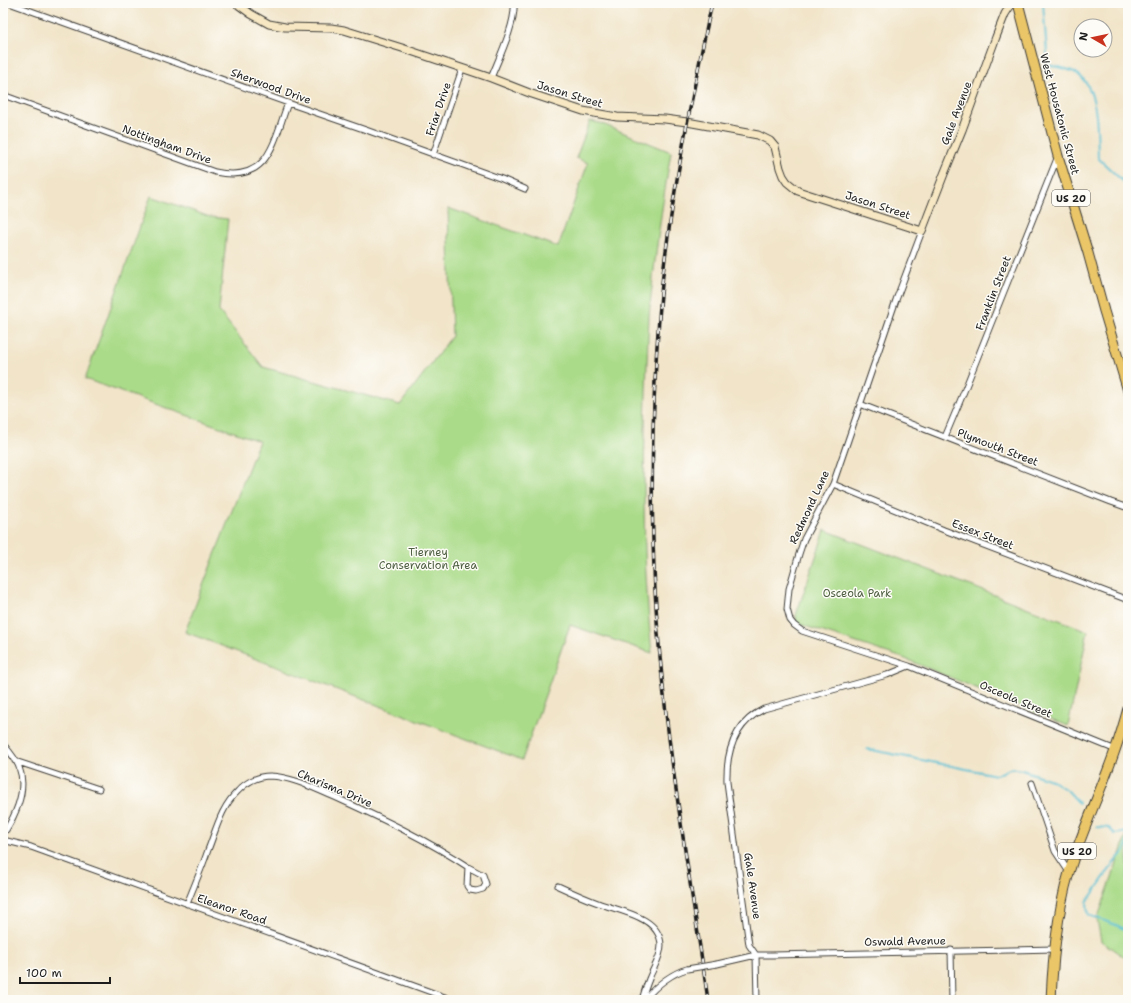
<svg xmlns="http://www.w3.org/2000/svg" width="1131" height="1003" viewBox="0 0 1131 1003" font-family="'Shantell Sans',sans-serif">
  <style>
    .green { fill: #aadb89; stroke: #637c52 }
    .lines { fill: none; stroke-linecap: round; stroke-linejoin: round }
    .stream { stroke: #54bdd1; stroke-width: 2 }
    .street-casing { stroke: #3c3a36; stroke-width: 7 }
    .secondary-casing { stroke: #3c3a36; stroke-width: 9 }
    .highway-casing { stroke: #3c3a36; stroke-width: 11 }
    .street { stroke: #fff; stroke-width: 5 }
    .secondary { stroke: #f7e8c3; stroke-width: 7 }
    .highway { stroke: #eac669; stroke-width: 9 }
    .rail-casing { stroke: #1c1c1c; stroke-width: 3.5 }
    .rail { stroke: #fdfcf7; stroke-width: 2; stroke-dasharray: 6; stroke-linecap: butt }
    .street-bridge-casing { stroke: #3c3a36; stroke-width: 7; stroke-linecap: butt }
    .street-bridge { stroke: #fff; stroke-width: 5 }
    .labels { text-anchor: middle; stroke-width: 3; stroke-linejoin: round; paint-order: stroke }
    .shield { fill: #fdfcf7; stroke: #605f5e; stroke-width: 1 }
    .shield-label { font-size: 10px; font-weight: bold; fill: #1c1c1c }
    .street-label { font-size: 11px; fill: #1c1c1c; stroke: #fdfcf7 }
    .park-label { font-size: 11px; fill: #4e5f42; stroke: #fdfcf7 }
  </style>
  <rect width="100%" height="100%" fill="#fdfcf7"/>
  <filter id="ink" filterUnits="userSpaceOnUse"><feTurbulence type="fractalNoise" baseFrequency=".025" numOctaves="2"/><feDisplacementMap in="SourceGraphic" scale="8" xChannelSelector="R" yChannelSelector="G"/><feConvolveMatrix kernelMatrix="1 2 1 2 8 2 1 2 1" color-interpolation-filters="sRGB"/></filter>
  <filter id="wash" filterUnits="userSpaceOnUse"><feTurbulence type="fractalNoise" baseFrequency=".012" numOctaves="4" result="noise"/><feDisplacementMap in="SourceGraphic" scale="16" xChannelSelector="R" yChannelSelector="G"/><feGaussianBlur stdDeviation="0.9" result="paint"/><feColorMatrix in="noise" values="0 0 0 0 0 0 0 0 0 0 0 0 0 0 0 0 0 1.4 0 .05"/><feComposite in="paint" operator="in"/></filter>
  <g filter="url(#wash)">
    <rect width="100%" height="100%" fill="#f1e4c8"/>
    <path class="green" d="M590,121L600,123L671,152C662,206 654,262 649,317C647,354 646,392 645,429C643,504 644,579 652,653L570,625L522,760L185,632L259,441L85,379L151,196L210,217L228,219L219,311L263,367L400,405L452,336L448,208L558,247L588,163L576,158Z
      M825,530L1088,631L1068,726L903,658L799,624L796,620V615Z
      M1128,831V960L1101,941L1097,920Z"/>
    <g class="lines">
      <path class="stream" d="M1043,3L1048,65C1056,67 1065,68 1072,71C1100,82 1097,134 1098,158L1128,186
        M867,749L996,775L1012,768L1022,770L1051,780L1068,791L1079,803
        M1096,827L1109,828L1115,834L1128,832
        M1128,840L1125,850L1114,863L1087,902L1088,915L1116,925L1128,931"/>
    </g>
  </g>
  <g filter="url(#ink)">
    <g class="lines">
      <defs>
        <path id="street" d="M9,3L288,103L366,130L502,179L525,189
          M491,78C499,58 516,23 514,3
          M3,95L215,172C269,184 273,143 288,103
          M433,155L462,69
          M860,404L1111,502L1128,508
          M945,437L963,394L1058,156
          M833,484L944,530L1128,600
          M909,666L1116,750
          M3,744C9,751 16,759 19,767C27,788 17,812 6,830L3,831
          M15,761L99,789
          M1032,783L1055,851L1069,872
          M3,840L31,847L453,1000
          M558,886C571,892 584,898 598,903C618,911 660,916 661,945C661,958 653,968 649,979C646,986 644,993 642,1000
          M187,904C194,886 202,868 208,850C216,830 221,807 238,791C246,782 258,776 270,776C294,777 317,790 339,799C383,819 427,840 468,867L467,886L470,890L476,891L483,889L486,884L483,875L468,867
          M951,950L952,1000
          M756,955L749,945L727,782C726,751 735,723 764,709L887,675L909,666L802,631L794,625L790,620L787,609L789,589L799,554L804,539L833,484L896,300L922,231
          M756,955L757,1000
          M717,964L756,955H772L1055,949
          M644,1000C656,986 669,974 687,969"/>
        <path id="secondary" d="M236,3L251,14L269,24L285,27L331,28L344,30L402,48L491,78L532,94L583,111L617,117L665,119L687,122L758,135L770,141L775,147L780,168L783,176L787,182L798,191L922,231L944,174L962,130L996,37L1005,14L1012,3
          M3,7L4,3"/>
        <path id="highway" d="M1018,3L1058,156L1088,253L1104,311L1128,391
          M1051,1000C1053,952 1058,902 1074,857C1092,807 1115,759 1128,708"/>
      </defs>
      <use href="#street" class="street-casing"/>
      <use href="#secondary" class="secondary-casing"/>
      <use href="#highway" class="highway-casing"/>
      <use href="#street" class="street"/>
      <use href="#secondary" class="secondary"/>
      <use href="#highway" class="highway"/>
      <defs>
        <path id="rail" d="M708,1000C687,857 660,714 654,569C651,500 652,431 656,362C658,330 660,298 664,266C675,178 693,91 712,3"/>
      </defs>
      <use href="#rail" class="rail-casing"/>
      <use href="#rail" class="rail"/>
      <defs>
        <path id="street-bridge" d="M687,969L717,964"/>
      </defs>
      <use href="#street-bridge" class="street-bridge-casing"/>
      <use href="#street-bridge" class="street-bridge"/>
    </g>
  </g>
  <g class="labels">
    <g class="shield">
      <rect x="1052" y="190" width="38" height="16" rx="3"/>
      <rect x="1058" y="843" width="38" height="16" rx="3"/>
    </g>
    <g class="shield-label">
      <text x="1071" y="202">US 20</text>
      <text x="1077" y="855">US 20</text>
    </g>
    <g class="street-label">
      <text transform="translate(271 86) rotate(20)" y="4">Sherwood Drive</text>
      <text transform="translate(570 94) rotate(17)" y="4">Jason Street</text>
      <text transform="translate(438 109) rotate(-71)" y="4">Friar Drive</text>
      <text transform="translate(956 113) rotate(-69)" y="4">Gale Avenue</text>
      <text transform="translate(1060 114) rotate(75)" y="4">West Housatonic Street</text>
      <text transform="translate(167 144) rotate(20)" y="4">Nottingham Drive</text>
      <text transform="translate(878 205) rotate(18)" y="4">Jason Street</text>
      <text transform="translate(993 293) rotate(-69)" y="4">Franklin Street</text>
      <text transform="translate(998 447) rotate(21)" y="4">Plymouth Street</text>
      <text transform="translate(809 507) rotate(-65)" y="4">Redmond Lane</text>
      <text transform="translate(983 534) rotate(21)" y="4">Essex Street</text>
      <text transform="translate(1016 699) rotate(23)" y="4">Osceola Street</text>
      <text transform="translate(335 788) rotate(23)" y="4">Charisma Drive</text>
      <text transform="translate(753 886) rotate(82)" y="4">Gale Avenue</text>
      <text transform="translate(232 909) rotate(19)" y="4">Eleanor Road</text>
      <text transform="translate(905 941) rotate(-1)" y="4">Oswald Avenue</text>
    </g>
    <g class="park-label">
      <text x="428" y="556">Tierney<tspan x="428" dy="13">Conservation Area</tspan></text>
      <text x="857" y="597">Osceola Park</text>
    </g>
  </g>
  <rect width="1131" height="1003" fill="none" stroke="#fdfcf7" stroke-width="16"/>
  <g transform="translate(1093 38) rotate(279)"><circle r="19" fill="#fdfcf7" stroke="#a3a29f"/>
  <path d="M0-3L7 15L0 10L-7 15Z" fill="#c8321e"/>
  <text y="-6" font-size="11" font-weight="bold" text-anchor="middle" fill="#1c1c1c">N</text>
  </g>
  <path d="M20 977v6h90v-6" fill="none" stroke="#1c1c1c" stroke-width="2"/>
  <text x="26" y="977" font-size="12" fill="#1c1c1c" stroke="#fdfcf7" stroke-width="3" paint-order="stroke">100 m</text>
</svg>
